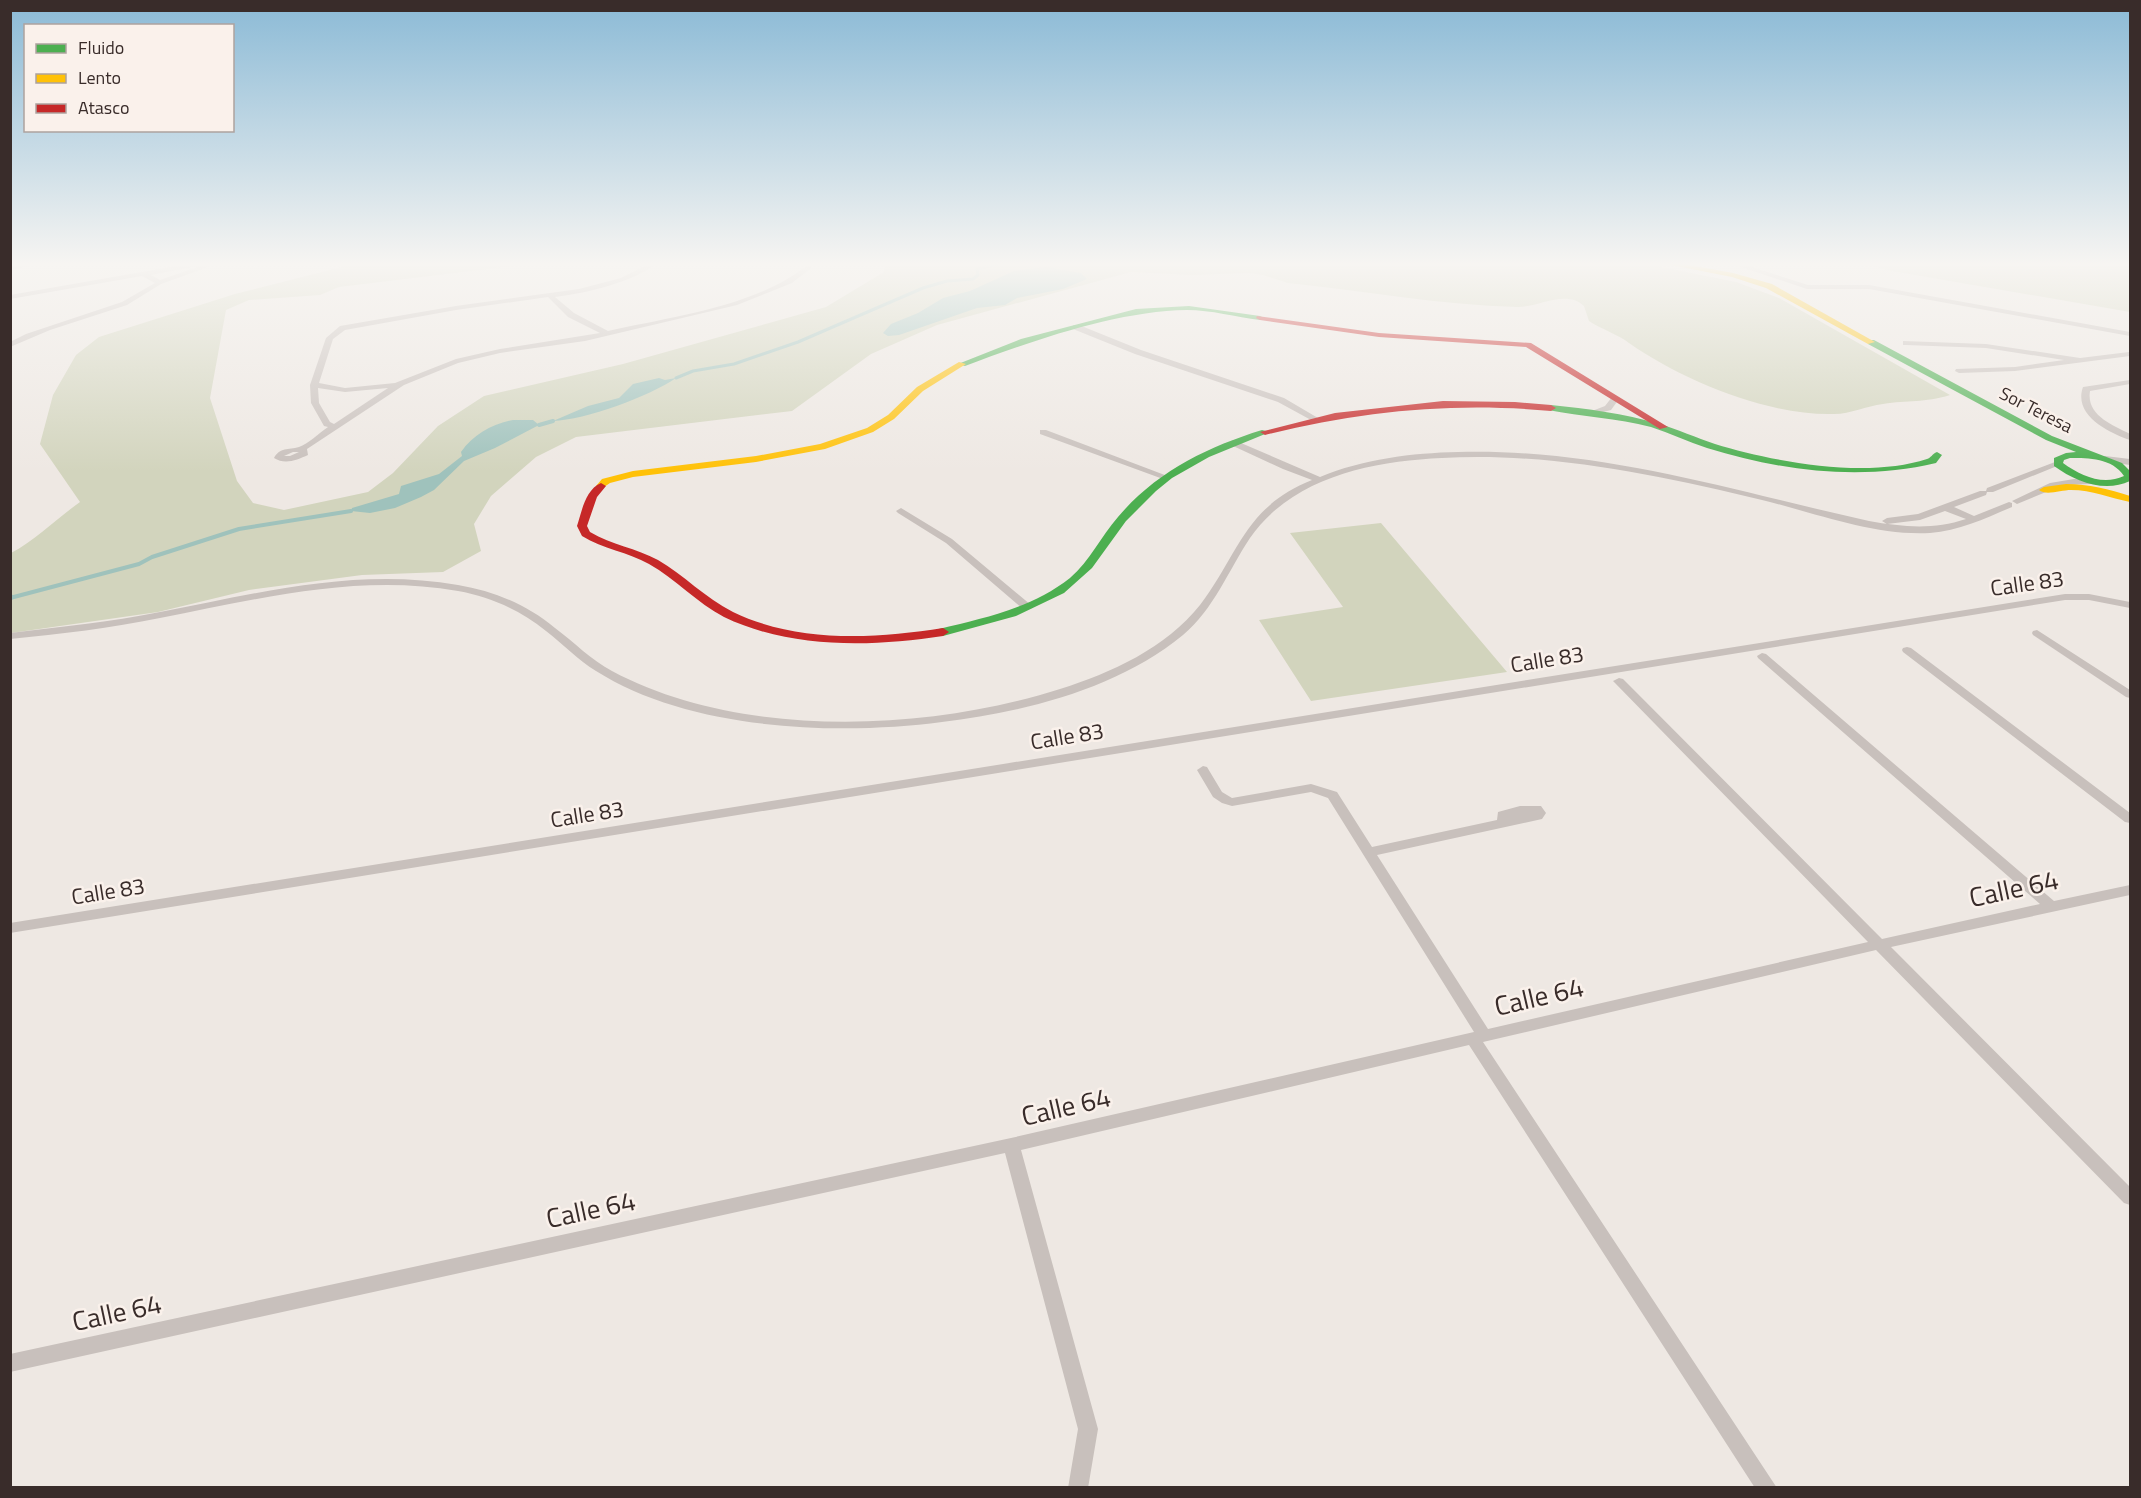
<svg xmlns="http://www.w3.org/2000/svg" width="2141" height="1498" viewBox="0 0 2141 1498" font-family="'Titillium Web',sans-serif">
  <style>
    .green { fill: #d2d4bd }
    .water { fill: #9fc2bc }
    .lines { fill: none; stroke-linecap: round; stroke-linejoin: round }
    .stream-far2 { stroke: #9fc2bc; stroke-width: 3 }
    .stream-far1 { stroke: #9fc2bc; stroke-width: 4 }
    .stream { stroke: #9fc2bc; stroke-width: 4.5 }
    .street { fill: #c8c0bc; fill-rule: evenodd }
    .fast { fill: #4caf50; fill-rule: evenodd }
    .slow { fill: #ffc107; fill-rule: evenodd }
    .jam { fill: #c62828; fill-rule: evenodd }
    .labels { text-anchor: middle; stroke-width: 5; stroke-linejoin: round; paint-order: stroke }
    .far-street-label { font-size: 18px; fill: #392c2a; stroke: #faf1eb }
    .street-label { font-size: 22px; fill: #392c2a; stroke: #faf1eb }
    .near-street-label { font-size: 27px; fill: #392c2a; stroke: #faf1eb }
  </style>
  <rect width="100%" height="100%" fill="#eee8e3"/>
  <path class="green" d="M361,262H525L513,266L339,287L320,295L249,300L226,310L210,398L237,481L253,503L284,510L368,492L393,473L438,426L484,396L623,364L826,307L884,272L885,262H1636L1736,282L1779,298L1950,395C1924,403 1908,400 1883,404C1866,406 1851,414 1834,414C1768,416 1682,380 1629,343C1619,335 1601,329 1589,321L1584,306C1566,289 1539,307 1518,307C1440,305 1365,291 1288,283L1263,275L1249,273L1192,275L1131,272L937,325L871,354L792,411L576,437L536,457L491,496L474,524L481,551L443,572L362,575L249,590L158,612L11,633V553C36,540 56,519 80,502L40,444L53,395L76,355L99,337L235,294Z
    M1856,262H2130V312L1892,271Z
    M1381,523L1507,672L1311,701L1259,620L1343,607L1290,533Z"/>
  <path class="water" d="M1046,267L1081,273L1087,279L1063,289L1017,298L1005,305L977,308L899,335L888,336L883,333L891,324L918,313L943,298L970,291L1014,271Z
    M659,378L665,380L676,378C650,396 585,420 553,421L588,406L619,398L633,384Z
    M513,420H533L539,425L495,448L464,461L434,490L421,497L395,508L370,513L351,511L352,508L399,494L401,486L439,474L462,456L461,452C473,435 492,424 513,420Z"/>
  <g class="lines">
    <path class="stream-far2" d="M676,378L693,371L734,364L798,342L923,288L947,281L973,279L978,275L977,269L1007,262"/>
    <path class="stream-far1" d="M539,425L553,421
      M10,598L139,564L152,557L239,529L351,511"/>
    <path class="stream" d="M10,598L12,597"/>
    <path class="street" d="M33,262H49L10,270V266Z
      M199,262H222L161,284L127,305L50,330L10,347V342L26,334L122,302L155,283L142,276L10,299V295ZM203,265L160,280L151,275Z
      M652,262H660C630,283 591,292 555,297L574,313L608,331C670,317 754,307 805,267L804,262H810L811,268L792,283L737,305L585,341L500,353L458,363L404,385L307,449L308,455C297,460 285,465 274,458C280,447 288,450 299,447C308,444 319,433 328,427L324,426L311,403L310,385L326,338L340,326L456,306L579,289L621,278ZM548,297L568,317L600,333L500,349L456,359L395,383L345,388L319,383L333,339L345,330L456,310ZM318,388L345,392L388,388L334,424L330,422L319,403ZM293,452H299L290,456H284Z
      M1726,262H1736L1808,285H1869L2130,332V336L1869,289H1807Z
      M1073,325H1079L1141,350L1284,398L1318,418L1311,420L1278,402L1135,354L1073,329Z
      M1903,341L1986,344L2080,358L2129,352L2130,356L2015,371L1959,373L1955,371L1956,369L2015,367L2064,360L1986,348L1906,345H1903Z
      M2130,380V384L2090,391C2086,415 2112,425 2130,434V440C2108,432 2073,415 2083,387Z
      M1612,397L1619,399L1611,410L1592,415V411L1605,406Z
      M1040,430H1046L1170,477L1169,479H1163L1040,434Z
      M1234,440L1320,477C1363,459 1412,453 1458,452C1600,448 1733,491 1869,521C1903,527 1933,530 1966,519L1945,511L1920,520L1887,524L1882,521L1887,518L1918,514L1980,491H1986L1987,488L2055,462L2058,461L2062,464L1993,492H1987L1986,495L1954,507L1974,516L2009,502L2012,503V507C1986,518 1959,531 1930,533C1873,536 1816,513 1762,500C1657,475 1551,452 1442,458C1373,461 1292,477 1250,538C1228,571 1214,609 1183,635C1117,689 1025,712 942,722C836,736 689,730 596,671C578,660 563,644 546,631C520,610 491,597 458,591C357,573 259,599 160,618C111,628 61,634 10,639V633C60,627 110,622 160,612C259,593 356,567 458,585C494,591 526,604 555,628C574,642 591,660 612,671C739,739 926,732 1060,689C1111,673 1166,648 1200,605C1239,554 1244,507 1312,480L1283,469L1231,445V441Z
      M2105,456L2130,459V465L2102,461V457Z
      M2080,478H2092L2096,481L2092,484L2063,485L2017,504L2012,501L2050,483Z
      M901,508L952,539L1031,605L1032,607L1031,609H1023L946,543L898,513L896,511Z
      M2065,594H2089L2130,602V608L2089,600H2065L10,933V923Z
      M2037,630L2130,690V698L2126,697L2033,635L2032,633L2033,631Z
      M1907,647L1911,648L2130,813V823L2125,822L1903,652L1902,650L1903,648Z
      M1762,653L1766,654L2054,901L2130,885V895L1891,947L2130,1187V1205L2124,1203L1876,950L1483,1042L1777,1488H1755L1469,1045L1021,1150L1098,1429L1088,1488H1068L1078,1429L1005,1153L10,1372V1354L1011,1138L1474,1032L1328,798L1311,792L1232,806L1222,803L1213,797L1197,770L1203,766L1207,767L1222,792L1232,798L1311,784L1337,792L1372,847L1497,820L1498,812L1520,806H1541L1546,813L1542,819L1377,855L1488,1029L1868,942L1615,683L1613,681L1619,678L1623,679L1882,939L2040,904L1758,658L1757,656Z"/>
    <path class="fast" d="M1189,306L1260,316L1264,318L1260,320C1236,317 1211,310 1187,310C1116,311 1032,341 965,366L958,364L1021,339L1136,309Z
      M1868,340H1874L2052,436L2122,463L2130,471V481C2105,493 2076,482 2054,466V458L2066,453L2076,452L2046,440L1868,344ZM2070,458C2089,458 2112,458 2124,476C2103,486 2081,476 2063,463L2064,460Z
      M1551,405C1587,409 1624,413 1659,424C1678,429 1696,438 1715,444C1774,462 1866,479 1927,459C1931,458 1932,454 1937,452L1942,455L1936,463C1860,481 1782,471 1707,448C1688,442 1670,433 1651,427C1617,418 1582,417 1548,410V406Z
      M1262,430L1270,432L1209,457L1172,478L1156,491L1126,521L1092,568L1064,593L1016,616L943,636L937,632L939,629C985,618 1032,608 1070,578C1090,561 1101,536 1118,517C1156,472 1207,447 1262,430Z"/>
    <path class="slow" d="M1656,262H1673L1733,273L1772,284L1875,342L1868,344L1766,288L1732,277Z
      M959,362L966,364L923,391L894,419L873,432L825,449L756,462L633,477L610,483L601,489L596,486L602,479L633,471L756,456L820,444L867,428L888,415L917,387Z
      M2066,484C2089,484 2109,489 2130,496V502C2110,498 2092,490 2071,490C2061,490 2046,496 2039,490L2044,487Z"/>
    <path class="jam" d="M1257,316L1379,333L1531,343L1668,427L1660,429L1526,347L1379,337L1260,320L1256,318Z
      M1443,401L1515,402L1551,405L1556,408L1551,411C1453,402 1360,411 1265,435L1260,432L1335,413Z
      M601,483L606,486L597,497L587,526L590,532C612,545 636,548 658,560C684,575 705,598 733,612C797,643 874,639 943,628L949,632L943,636C871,647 791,649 724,617C697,603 676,579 649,564C628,552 603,549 582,536L577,526C582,511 585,490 601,483Z"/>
  </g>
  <linearGradient id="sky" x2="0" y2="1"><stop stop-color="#8bbad6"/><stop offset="0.56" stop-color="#f7f5f2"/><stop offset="1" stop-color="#f7f5f2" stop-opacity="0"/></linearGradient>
  <rect width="2141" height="472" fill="url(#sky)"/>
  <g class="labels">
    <g class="far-street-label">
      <text transform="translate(2036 410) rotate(27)" y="6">Sor Teresa</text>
    </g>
    <g class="street-label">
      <text transform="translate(2027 583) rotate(-8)" y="8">Calle 83</text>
      <text transform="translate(1547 659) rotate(-9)" y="8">Calle 83</text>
      <text transform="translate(1067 736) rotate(-9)" y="8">Calle 83</text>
      <text transform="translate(587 814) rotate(-9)" y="8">Calle 83</text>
      <text transform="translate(108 891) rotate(-9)" y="8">Calle 83</text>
    </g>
    <g class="near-street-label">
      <text transform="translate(2014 889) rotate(-12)" y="9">Calle 64</text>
      <text transform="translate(1539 997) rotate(-13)" y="9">Calle 64</text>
      <text transform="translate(1066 1107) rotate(-13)" y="9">Calle 64</text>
      <text transform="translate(591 1210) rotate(-12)" y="9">Calle 64</text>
      <text transform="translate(117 1313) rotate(-12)" y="9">Calle 64</text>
    </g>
  </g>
  <rect width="2141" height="1498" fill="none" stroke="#392c2a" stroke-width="24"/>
  <rect x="24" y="24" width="210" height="108" fill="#faf1eb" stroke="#ada29e" stroke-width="1.5"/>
  <rect x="36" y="44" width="30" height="9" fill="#4caf50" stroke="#ada29e" stroke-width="1.5"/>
  <text x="78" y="54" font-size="18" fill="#392c2a">Fluido</text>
  <rect x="36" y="74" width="30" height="9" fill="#ffc107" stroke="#ada29e" stroke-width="1.5"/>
  <text x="78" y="84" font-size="18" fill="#392c2a">Lento</text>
  <rect x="36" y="104" width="30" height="9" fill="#c62828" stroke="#ada29e" stroke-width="1.5"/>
  <text x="78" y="114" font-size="18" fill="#392c2a">Atasco</text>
</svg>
